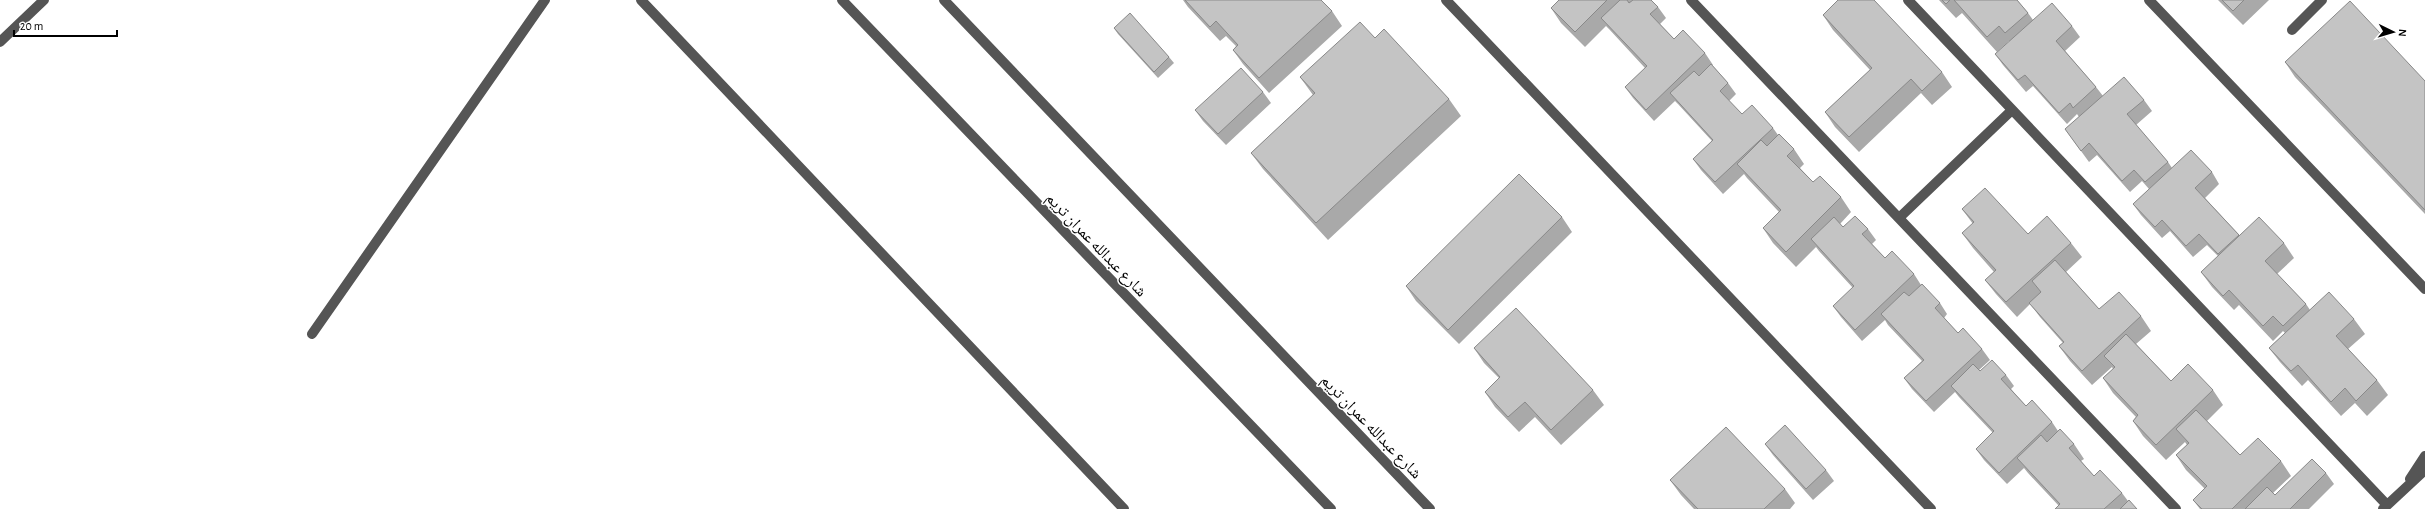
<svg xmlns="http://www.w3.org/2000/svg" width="2425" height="509" viewBox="0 0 2425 509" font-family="'Alegreya Sans','Noto Naskh Arabic',sans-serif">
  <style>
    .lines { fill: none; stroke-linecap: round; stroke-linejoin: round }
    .minor { stroke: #555; stroke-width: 10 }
    .wall { fill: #a9a9a9 }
    .building { fill: #c4c4c4; stroke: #898989 }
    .labels { text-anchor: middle; stroke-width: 3; stroke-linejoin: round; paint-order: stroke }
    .street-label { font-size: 16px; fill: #000; stroke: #fff }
  </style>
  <rect width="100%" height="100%" fill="#fff"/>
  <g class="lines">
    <path class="minor" d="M641,0L1124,509
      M842,0L1331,509
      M944,0L1430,509
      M1446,0L1931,509
      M1691,0L2176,509
      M1908,0L2387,505
      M2149,0L2425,289
      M2292,30L2322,0
      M0,42L44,0
      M1899,218L2012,110
      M312,334L545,0
      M2410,479L2425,456
      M2383,509L2425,470"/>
  </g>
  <path class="wall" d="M1183,0H1321L1332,11L1342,26L1269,93L1243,64L1233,50L1236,46L1226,36L1220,41L1188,7Z
    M1559,0H1632L1658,7L1666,18L1660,24L1674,39L1705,53L1713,65H1712L1728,83L1736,94L1729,101L1742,114L1773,128L1778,135L1794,149L1804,164L1800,168L1813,182L1841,197L1851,212L1840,224L1843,227L1868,229L1876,240L1872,244L1885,258L1914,274L1921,285L1940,303L1947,314L1944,318L1958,333L1982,349L1990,360L1979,370L1980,371L2006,375L2014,386L2011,389L2026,406L2052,422L2058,431L2074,444L2084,459L2081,461L2094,476L2122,493L2128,501L2137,509H2055L2059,506L2028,473L2024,468L2007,484L1984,460L1976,449L1993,433L1959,397L1955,392L1934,412L1912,389L1904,378L1922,361L1888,325L1885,320L1862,341L1841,317L1833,306L1853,288L1819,251L1816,247L1796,267L1773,243L1763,228L1779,212L1747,178L1744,174L1723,194L1701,170L1693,159L1712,141L1678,104L1675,101L1654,121L1633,98L1625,87L1645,68L1609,29L1606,26L1585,47L1561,23L1551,8Z
    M1939,0H2017L2028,13L2033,20L2072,26L2080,37L2065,51L2096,87L2103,96L2144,100L2152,111L2136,125L2168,162L2172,168L2212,172L2219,184L2205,198L2240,236L2284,243L2294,258L2277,274L2306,304L2310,310L2354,319L2365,334L2348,349L2377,380L2388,395L2367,416L2355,403L2341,416L2308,380L2302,386L2280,362L2269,348L2285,333L2283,331L2273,341L2239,305L2234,310L2212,287L2201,272L2218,256L2207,245L2193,257L2170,231L2162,238L2141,215L2133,204L2149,189L2142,181L2130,192L2097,155L2089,162L2065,129L2079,117L2077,114L2067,124L2033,86L2026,92L2003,65L1995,54L2010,41H2009L1997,52L1962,13L1956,18Z
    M2218,0H2269L2243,25Z
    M1823,15L1942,72L1952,87L1932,105L1921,93L1859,152L1835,127L1825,112L1870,70L1833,30Z
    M1114,28L1169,57L1174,63L1158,78L1118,34Z
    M1375,38L1449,99L1461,116L1328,240L1263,169L1251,153L1313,95L1300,77Z
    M2285,62L2425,81V214L2295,77Z
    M1263,92L1271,103L1226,145L1203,121L1195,110Z
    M1962,209L2028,234L2071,243L2082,257L2066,272L2099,309L2141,316L2151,331L2136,344L2171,381L2213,390L2223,405L2207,421L2240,455L2281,461L2291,476L2273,493L2275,495L2326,473L2334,484L2309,509H2200L2193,500L2205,489L2186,470L2176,455L2187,445L2185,442L2166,460L2143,436L2133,421L2136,417L2113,393L2103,378L2113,369L2112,367L2092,385L2070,361L2059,346L2063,343L2040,317L2030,304L2017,317L1996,294L1985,280L1994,272L1973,248L1962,233L1973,224Z
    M1562,217L1572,232L1459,344L1416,301L1406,286Z
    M1474,348L1593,390L1604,405L1561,445L1535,417L1519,432L1495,407L1485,392L1499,378L1484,363Z
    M1765,444L1826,470L1834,481L1813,500L1773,455Z
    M1670,480L1785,489L1795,503L1790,509H1694L1681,495Z"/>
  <path class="building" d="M1185,0H1321L1332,11L1259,78L1233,50L1238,45L1216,21L1210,27Z
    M1559,0H1607L1575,32L1551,8Z
    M1620,0H1627L1629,3L1633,0H1651L1658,7L1650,14L1674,39L1683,30L1705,53L1646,110L1625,87L1647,66L1601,18Z
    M1838,0H1874L1942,72L1922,91L1911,79L1849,137L1825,112L1872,68L1823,15Z
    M1942,0H1950L1946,4Z
    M1954,0H2017L2028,13L2005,33L1999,26L1987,37Z
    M2222,0H2244L2233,11Z
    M2350,1L2425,81V210L2285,62Z
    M2052,3L2072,26L2056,41L2096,87L2073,108L2070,103L2059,113L2025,75L2018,80L1995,54Z
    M1130,13L1169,57L1154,72L1114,28Z
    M1360,22L1375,38L1384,29L1449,99L1316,223L1251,153L1315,93L1300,77Z
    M1711,64L1728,83L1720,91L1742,114L1752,105L1773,128L1715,182L1693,159L1713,140L1670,93L1694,71L1699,76Z
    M1241,68L1263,92L1218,134L1195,110Z
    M2124,77L2144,100L2127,114L2168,162L2145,182L2134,170L2122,181L2089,143L2081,151L2065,129Z
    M1779,134L1794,149L1787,156L1813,182L1820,176L1841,197L1786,252L1763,228L1781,210L1737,164L1761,140L1767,146Z
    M2191,150L2212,172L2195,188L2239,235L2218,254L2199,234L2186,246L2162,220L2155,227L2133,204Z
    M1519,174L1562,217L1448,330L1406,286Z
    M1985,188L2028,234L2047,216L2071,243L2006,302L1985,280L1996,270L1962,233L1974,222L1962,209Z
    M1855,216L1868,229L1862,234L1885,258L1892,251L1914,274L1855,330L1833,306L1854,286L1811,239L1834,217L1843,227Z
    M2259,217L2284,243L2265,261L2306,304L2283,326L2273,316L2263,326L2229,290L2223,296L2201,272Z
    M2055,260L2099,309L2119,292L2141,316L2082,371L2059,346L2064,342L2029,303L2041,292L2032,281Z
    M1922,284L1940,303L1935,308L1958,333L1963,328L1982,349L1926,401L1904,378L1924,360L1881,314L1904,292L1909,296Z
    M2329,292L2354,319L2336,336L2377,380L2356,401L2345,388L2331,402L2298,365L2291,371L2269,348Z
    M1516,308L1593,390L1551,430L1525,402L1508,417L1485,392L1500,377L1474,348Z
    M2126,334L2171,381L2188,364L2213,390L2156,445L2133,421L2138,415L2103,378L2115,367L2104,356Z
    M1992,360L2006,375L2001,379L2026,406L2032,400L2052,422L1999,473L1976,449L1994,431L1951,386L1973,364L1980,371Z
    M2196,410L2240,455L2258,438L2281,461L2232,509H2202L2193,500L2207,486L2176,455L2189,443L2176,429Z
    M1785,425L1826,470L1806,489L1765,444Z
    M1726,427L1785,489L1764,509H1698L1670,480Z
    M2060,429L2074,444L2069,448L2094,476L2100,470L2122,493L2104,509H2055L2060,504L2017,458L2041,435L2047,442Z
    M2312,459L2326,473L2290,509H2245L2267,487L2275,495Z
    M2129,500L2137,509H2120Z"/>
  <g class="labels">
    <g class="street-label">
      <text transform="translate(1097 244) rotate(46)" y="6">شارع عبدالله عمران تريم</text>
      <text transform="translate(1372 426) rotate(46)" y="6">شارع عبدالله عمران تريم</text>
    </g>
  </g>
  <g transform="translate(2393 32) rotate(95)" stroke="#ffffff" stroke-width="3" paint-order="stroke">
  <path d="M0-3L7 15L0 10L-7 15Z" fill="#000000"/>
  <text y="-6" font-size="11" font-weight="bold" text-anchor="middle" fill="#000000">N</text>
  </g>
  <path d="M14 30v6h103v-6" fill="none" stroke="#000000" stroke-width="2"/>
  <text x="20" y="30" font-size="12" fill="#000000" stroke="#ffffff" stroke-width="3" paint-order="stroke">20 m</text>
</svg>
